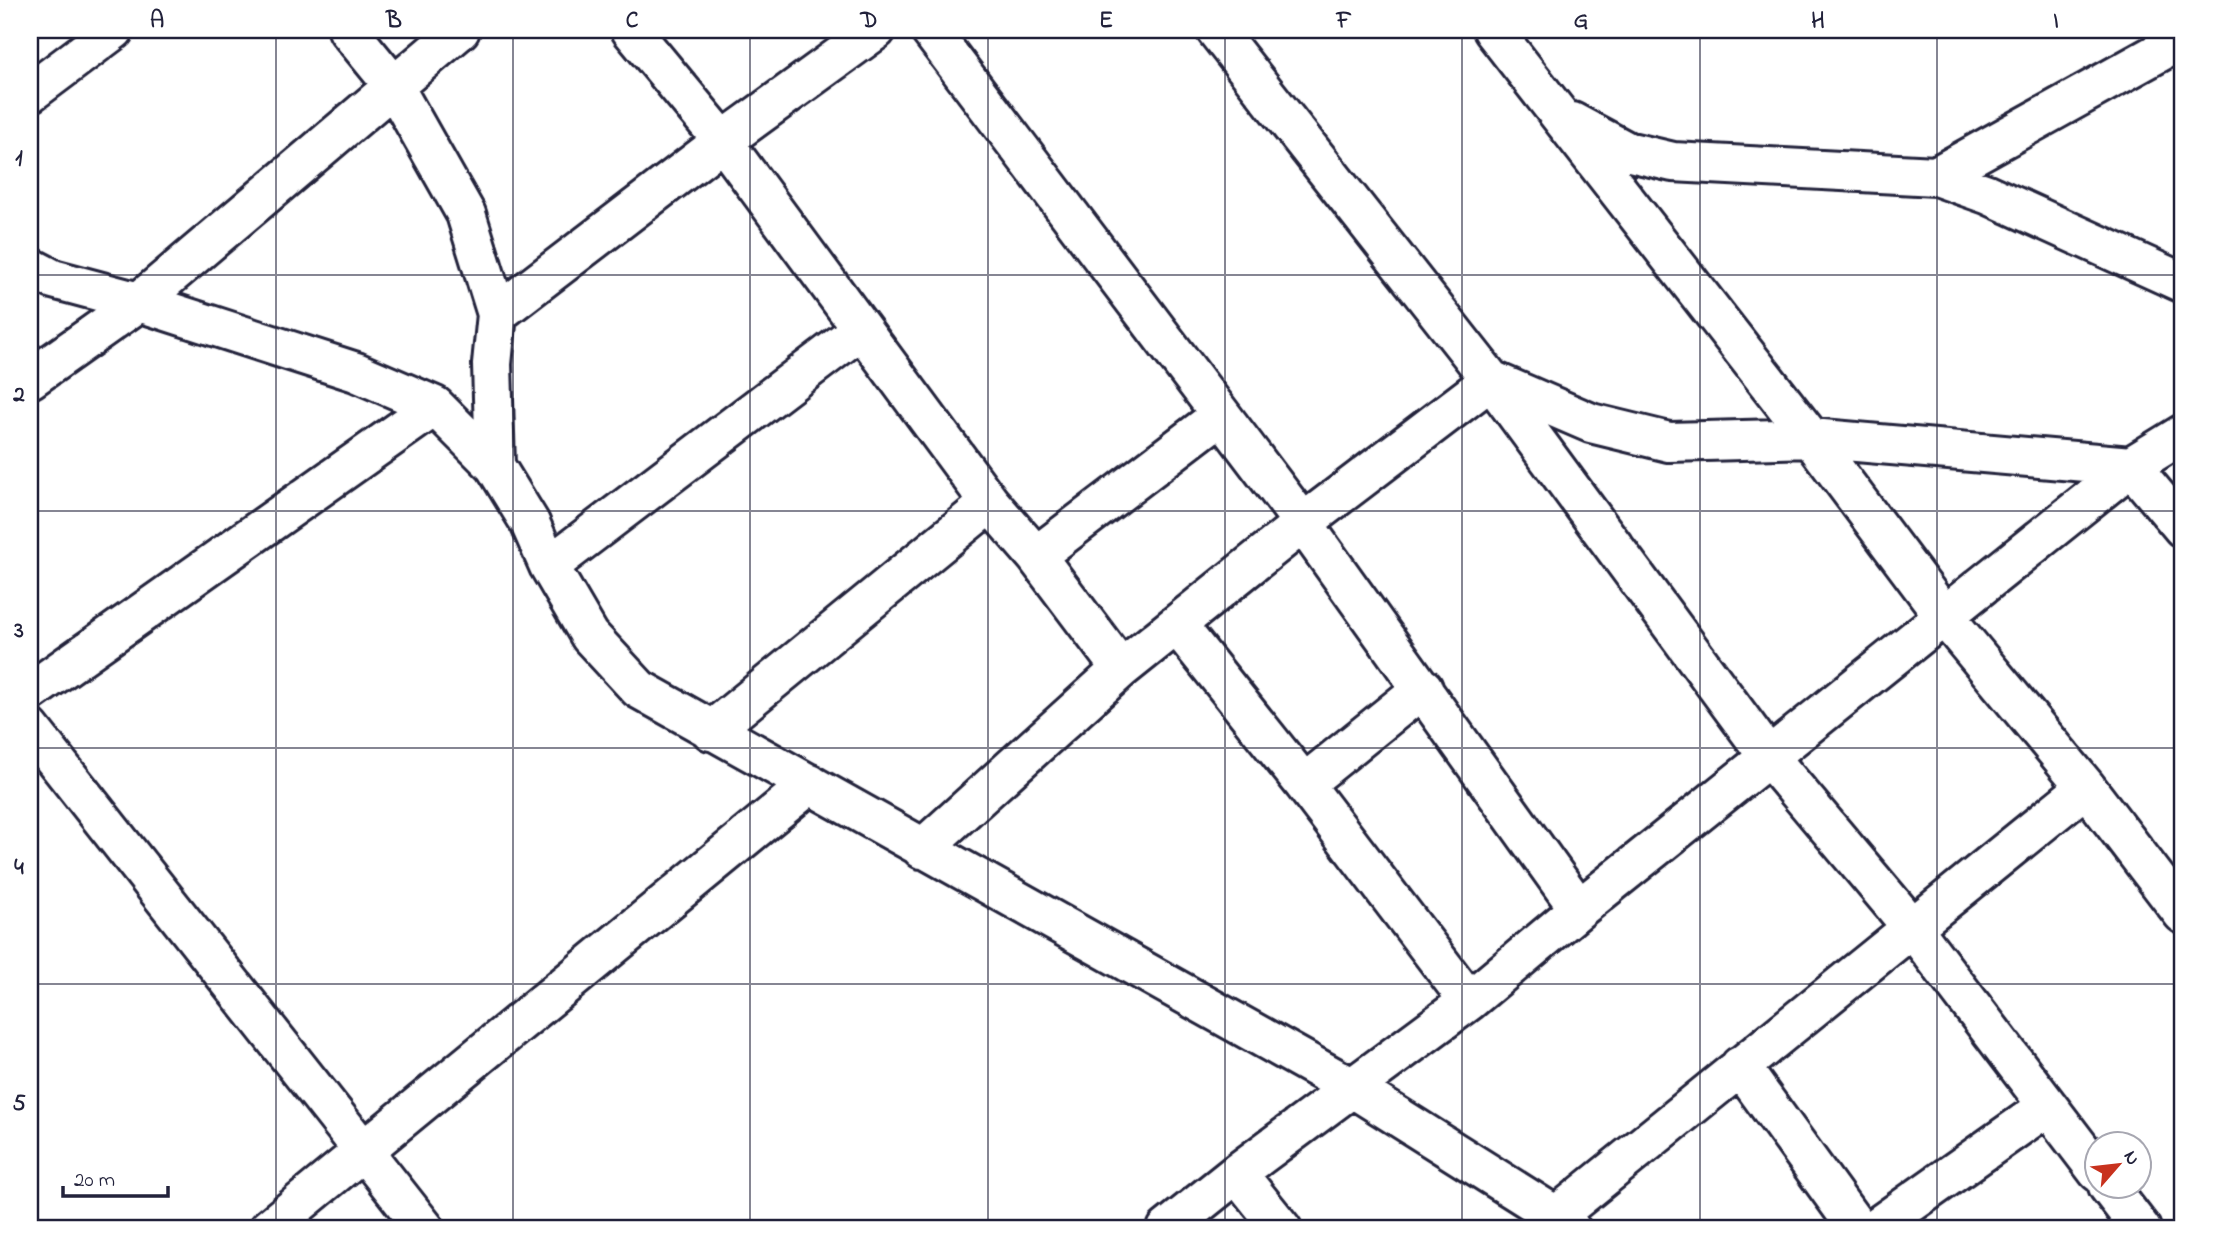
<svg xmlns="http://www.w3.org/2000/svg" width="2213" height="1259" viewBox="0 0 2213 1259" font-family="'Indie Flower',sans-serif">
  <style>
    .lines { fill: none; stroke-linecap: round; stroke-linejoin: round }
    .minor-casing { stroke: #22223b; stroke-width: 44 }
    .minor { stroke: #fff; stroke-width: 38 }
    .grid { fill: none; stroke: #22223b; stroke-width: 2; stroke-opacity: 0.55 }
    .neatline { fill: none; stroke: #22223b; stroke-width: 2.5 }
    .grid-label { font-size: 23px; text-anchor: middle; font-weight: bold; fill: #22223b }
  </style>
  <rect width="100%" height="100%" fill="#fff"/>
  <filter id="ink" filterUnits="userSpaceOnUse"><feTurbulence type="fractalNoise" baseFrequency=".0143" numOctaves="2"/><feDisplacementMap in="SourceGraphic" scale="14" xChannelSelector="R" yChannelSelector="G"/><feConvolveMatrix kernelMatrix="1 2 1 2 8 2 1 2 1" color-interpolation-filters="sRGB"/></filter>
  <g filter="url(#ink)">
    <g class="lines">
      <defs>
        <path id="minor" d="M348,30L393,85L466,214L497,314L492,364L495,466L530,523L549,566L590,636L639,689L1351,1087L1556,1216L1571,1229
          M631,30L723,141L990,503L1036,556L1121,669
          M930,30L1303,523L1579,909
          M1216,30L1491,380L1768,756L1911,926L2098,1172
          M1493,30L1811,438L1945,617L2086,787L2183,914
          M30,93L114,30
          M1572,122L1626,151L1673,162L1936,176L1987,194L2183,283
          M1936,176L2183,39
          M30,267L53,279L139,302L356,372L435,406L495,466
          M497,314L723,141L876,30
          M30,379L139,302L460,30
          M1036,556L1221,415
          M549,566L860,330
          M1178,626L1304,784L1469,1001
          M30,692L435,406
          M30,728L425,1229
          M711,731L990,503
          M1304,784L1423,688
          M922,849L1121,669L1303,523L1491,380L1591,423L1669,442L1811,438L2131,466L2183,528
          M1740,1066L1858,1229
          M1237,1173L1282,1229
          M2108,1186L2141,1229
          M1556,1216L2086,787
          M268,1229L810,784
          M1167,1229L1237,1173L1469,1001L1579,909L2131,466L2183,434
          M1874,1229L2048,1106"/>
      </defs>
      <use href="#minor" class="minor-casing"/>
      <use href="#minor" class="minor"/>
    </g>
  </g>
  <path class="grid" d="M276,30V1229M513,30V1229M750,30V1229M988,30V1229M1225,30V1229M1462,30V1229M1700,30V1229M1937,30V1229M30,275H2183M30,511H2183M30,748H2183M30,984H2183"/>
  <rect width="2213" height="1259" fill="none" stroke="#fff" stroke-width="77"/>
  <g transform="translate(2118 1165) rotate(62)"><circle r="33" fill="#ffffff" stroke="#a7a7b1" stroke-width="2"/>
  <path d="M0-5L12 26L0 18L-12 26Z" fill="#c8321e"/>
  <text y="-10" font-size="19" font-weight="bold" text-anchor="middle" fill="#22223b">N</text>
  </g>
  <path d="M63 1186v10h105v-10" fill="none" stroke="#22223b" stroke-width="3.5"/>
  <text x="74" y="1186" font-size="21" fill="#22223b" stroke="#ffffff" stroke-width="5" paint-order="stroke">20 m</text>
  <rect x="38" y="38" width="2136" height="1182" class="neatline"/>
  <g class="grid-label">
    <text x="157" y="27">A</text>
    <text x="394" y="27">B</text>
    <text x="632" y="27">C</text>
    <text x="869" y="27">D</text>
    <text x="1106" y="27">E</text>
    <text x="1344" y="27">F</text>
    <text x="1581" y="27">G</text>
    <text x="1818" y="27">H</text>
    <text x="2056" y="27">I</text>
    <text x="19" y="165">1</text>
    <text x="19" y="401">2</text>
    <text x="19" y="637">3</text>
    <text x="19" y="874">4</text>
    <text x="19" y="1110">5</text>
  </g>
</svg>
